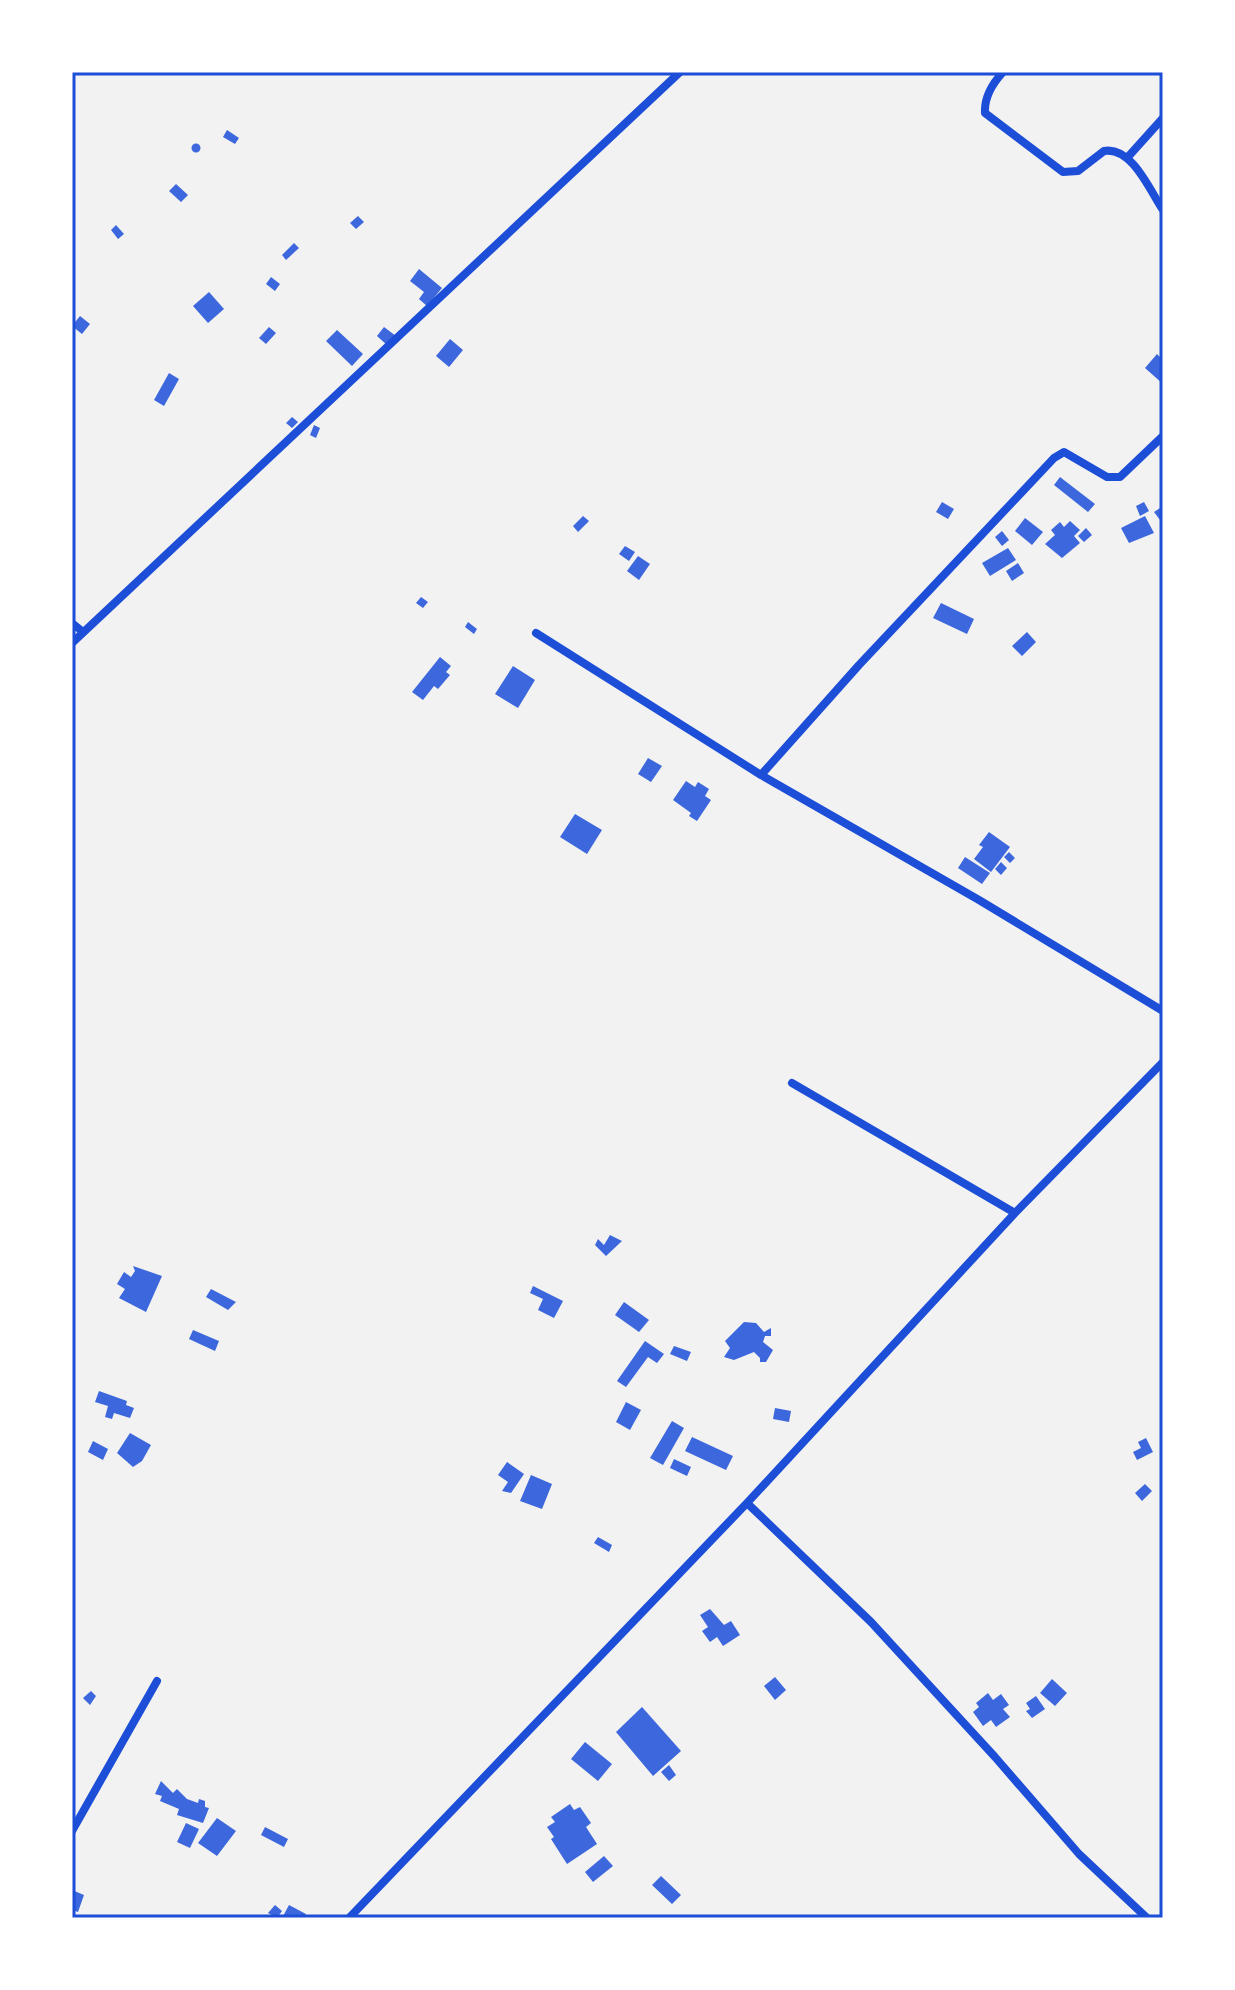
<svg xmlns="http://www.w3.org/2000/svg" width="1235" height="1990" viewBox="0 0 1235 1990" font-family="'DM Sans',sans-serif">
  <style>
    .building { fill: #3d67dc }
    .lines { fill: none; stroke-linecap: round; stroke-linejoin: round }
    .minor { stroke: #1d4ed8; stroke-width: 8 }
    .neatline { fill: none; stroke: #1d4ed8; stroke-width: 3 }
  </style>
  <rect width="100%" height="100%" fill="#f2f2f2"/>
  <path class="building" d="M227,130L239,138L235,144L223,137Z
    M191.5 148a4.5 4.5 0 1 1 9 0a4.5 4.5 0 1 1-9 0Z
    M176,184L188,195L181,202L169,191Z
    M358,216L364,222L356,229L350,223Z
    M116,225L124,234L118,239L111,230Z
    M294,243L299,248L286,260L282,255Z
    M419,269L442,288L427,306L419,299L424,292L410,281Z
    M271,277L280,284L275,291L266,284Z
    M209,292L224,309L208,323L193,306Z
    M80,316L90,324L82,334L72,326Z
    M269,327L276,333L266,344L259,338Z
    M384,327L396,336L388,346L377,336Z
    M337,330L363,354L352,366L326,341Z
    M450,339L463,350L449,367L436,356Z
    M1157,354L1161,358L1163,355V384L1145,368Z
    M169,373L179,379L164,406L154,400Z
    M292,417L298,422L292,428L286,423Z
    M314,425L320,428L316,438L310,435Z
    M1060,477L1095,504L1088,512L1054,485Z
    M942,502L954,509L948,519L936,512Z
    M1144,502L1149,511L1140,516L1136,506Z
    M1163,506V524L1154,512Z
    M583,516L589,521L578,532L573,526Z
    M1145,516L1154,533L1129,543L1121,528Z
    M1025,518L1043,532L1032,545L1015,531Z
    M1070,521L1080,530L1074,536L1080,543L1062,558L1045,544L1055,535L1051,530L1060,522L1064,527Z
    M1086,528L1092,535L1084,542L1078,536Z
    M1002,531L1009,540L1002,546L995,537Z
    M625,546L635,552L629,561L619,554Z
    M1008,548L1016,560L990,576L982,563Z
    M638,556L650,564L639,580L627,571Z
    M1018,563L1024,573L1012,581L1006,571Z
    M421,597L428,602L423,608L416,603Z
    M941,603L974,619L967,634L933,618Z
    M468,622L477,629L474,634L465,627Z
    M1027,632L1036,642L1022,656L1012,646Z
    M440,657L451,666L446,672L450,675L438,689L434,686L423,700L412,692Z
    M513,666L535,680L518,708L495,694Z
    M648,758L662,766L651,782L638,774Z
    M686,781L695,787L698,782L709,789L705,796L711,800L697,821L689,816L691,813L673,800Z
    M575,814L602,830L587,854L560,837Z
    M989,832L1010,847L991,872L974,859L983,847L979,845Z
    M1009,852L1015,858L1010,863L1004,857Z
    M965,857L990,873L982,884L958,868Z
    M1001,862L1007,868L1001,875L995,869Z
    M610,1235L622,1241L606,1256L595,1245L598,1239L604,1245Z
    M133,1266L162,1276L146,1312L119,1298L125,1289L117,1284L124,1272L131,1277L135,1271Z
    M533,1286L563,1301L554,1318L538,1310L543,1299L530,1293Z
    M211,1289L236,1302L228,1310L206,1297Z
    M624,1302L649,1320L639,1332L615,1315Z
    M744,1322L756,1323L764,1332L771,1328V1336H765L763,1342L773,1350L766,1362H760V1358L754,1352L734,1360L724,1357L730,1348L725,1341Z
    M193,1330L219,1341L215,1351L189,1339Z
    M645,1341L664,1354L657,1363L648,1357L626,1387L617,1381Z
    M674,1346L691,1352L687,1361L670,1354Z
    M99,1391L127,1401L126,1405L134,1408L130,1418L114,1413L112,1419L105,1417L108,1406L95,1402Z
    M626,1402L641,1410L630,1430L616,1422Z
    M775,1408L791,1411L789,1422L773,1419Z
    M672,1421L684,1428L663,1465L650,1458Z
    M130,1433L151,1445L142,1461L133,1467L117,1453Z
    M692,1437L733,1456L726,1470L685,1451Z
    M1146,1438L1153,1452L1137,1460L1133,1452L1141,1448L1138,1442Z
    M93,1441L108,1449L103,1460L88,1452Z
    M674,1459L691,1467L687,1476L670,1468Z
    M507,1462L524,1474L511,1493L502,1491L508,1482L498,1475Z
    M531,1475L552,1484L542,1509L520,1501Z
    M1145,1484L1152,1491L1142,1501L1135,1493Z
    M598,1537L612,1545L609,1552L594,1543Z
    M710,1609L724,1625L731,1621L740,1635L723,1646L717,1637L710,1642L702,1631L708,1627L700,1615Z
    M775,1677L786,1690L775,1700L764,1686Z
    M1052,1679L1067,1693L1055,1706L1040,1693Z
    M91,1691L96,1696L90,1705L83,1698Z
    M988,1693L993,1700L1001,1694L1009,1705L1003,1709L1010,1717L996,1727L991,1720L983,1726L973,1712L979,1707L976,1703Z
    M1036,1696L1045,1709L1032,1718L1026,1711L1030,1709L1026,1703Z
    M642,1707L681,1751L653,1776L616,1732Z
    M585,1742L612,1764L598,1781L571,1759Z
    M669,1765L676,1775L669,1781L661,1772Z
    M161,1781L173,1793L177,1789L187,1799L198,1803L199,1799L205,1801V1807L209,1808L203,1823L177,1815L179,1809L160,1801L162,1796L155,1794Z
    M570,1804L574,1810L580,1807L591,1823L586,1827L597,1844L567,1864L551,1839L554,1837L547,1827L555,1822L551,1817Z
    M217,1818L236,1831L217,1856L198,1843Z
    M186,1823L199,1829L190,1848L177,1842Z
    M265,1827L288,1839L284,1847L261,1835Z
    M604,1856L613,1866L593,1882L585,1872Z
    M661,1876L681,1895L672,1904L652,1885Z
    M72,1890L84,1895L78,1912L72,1910Z
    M275,1905L282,1911L277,1918L268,1913Z
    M289,1905L306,1914L303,1918H282Z"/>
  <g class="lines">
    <path class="minor" d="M1003,72C992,84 984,97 985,113L1063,172L1078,171L1104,151C1132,146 1150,191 1163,210
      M1127,158L1163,118
      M72,623L83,632
      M536,633L761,775L979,900L1163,1011
      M72,643L680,72
      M761,775L859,665L1054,458L1064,452L1107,477H1120L1163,436
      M792,1083L1015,1213
      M747,1503L871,1622L995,1757L1079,1854L1147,1918
      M72,1831L157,1681
      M349,1918L747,1503L1015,1213L1163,1062"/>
  </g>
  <rect width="1235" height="1990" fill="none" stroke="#ffffff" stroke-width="148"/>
  <rect x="74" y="74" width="1087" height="1842" class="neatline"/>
</svg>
